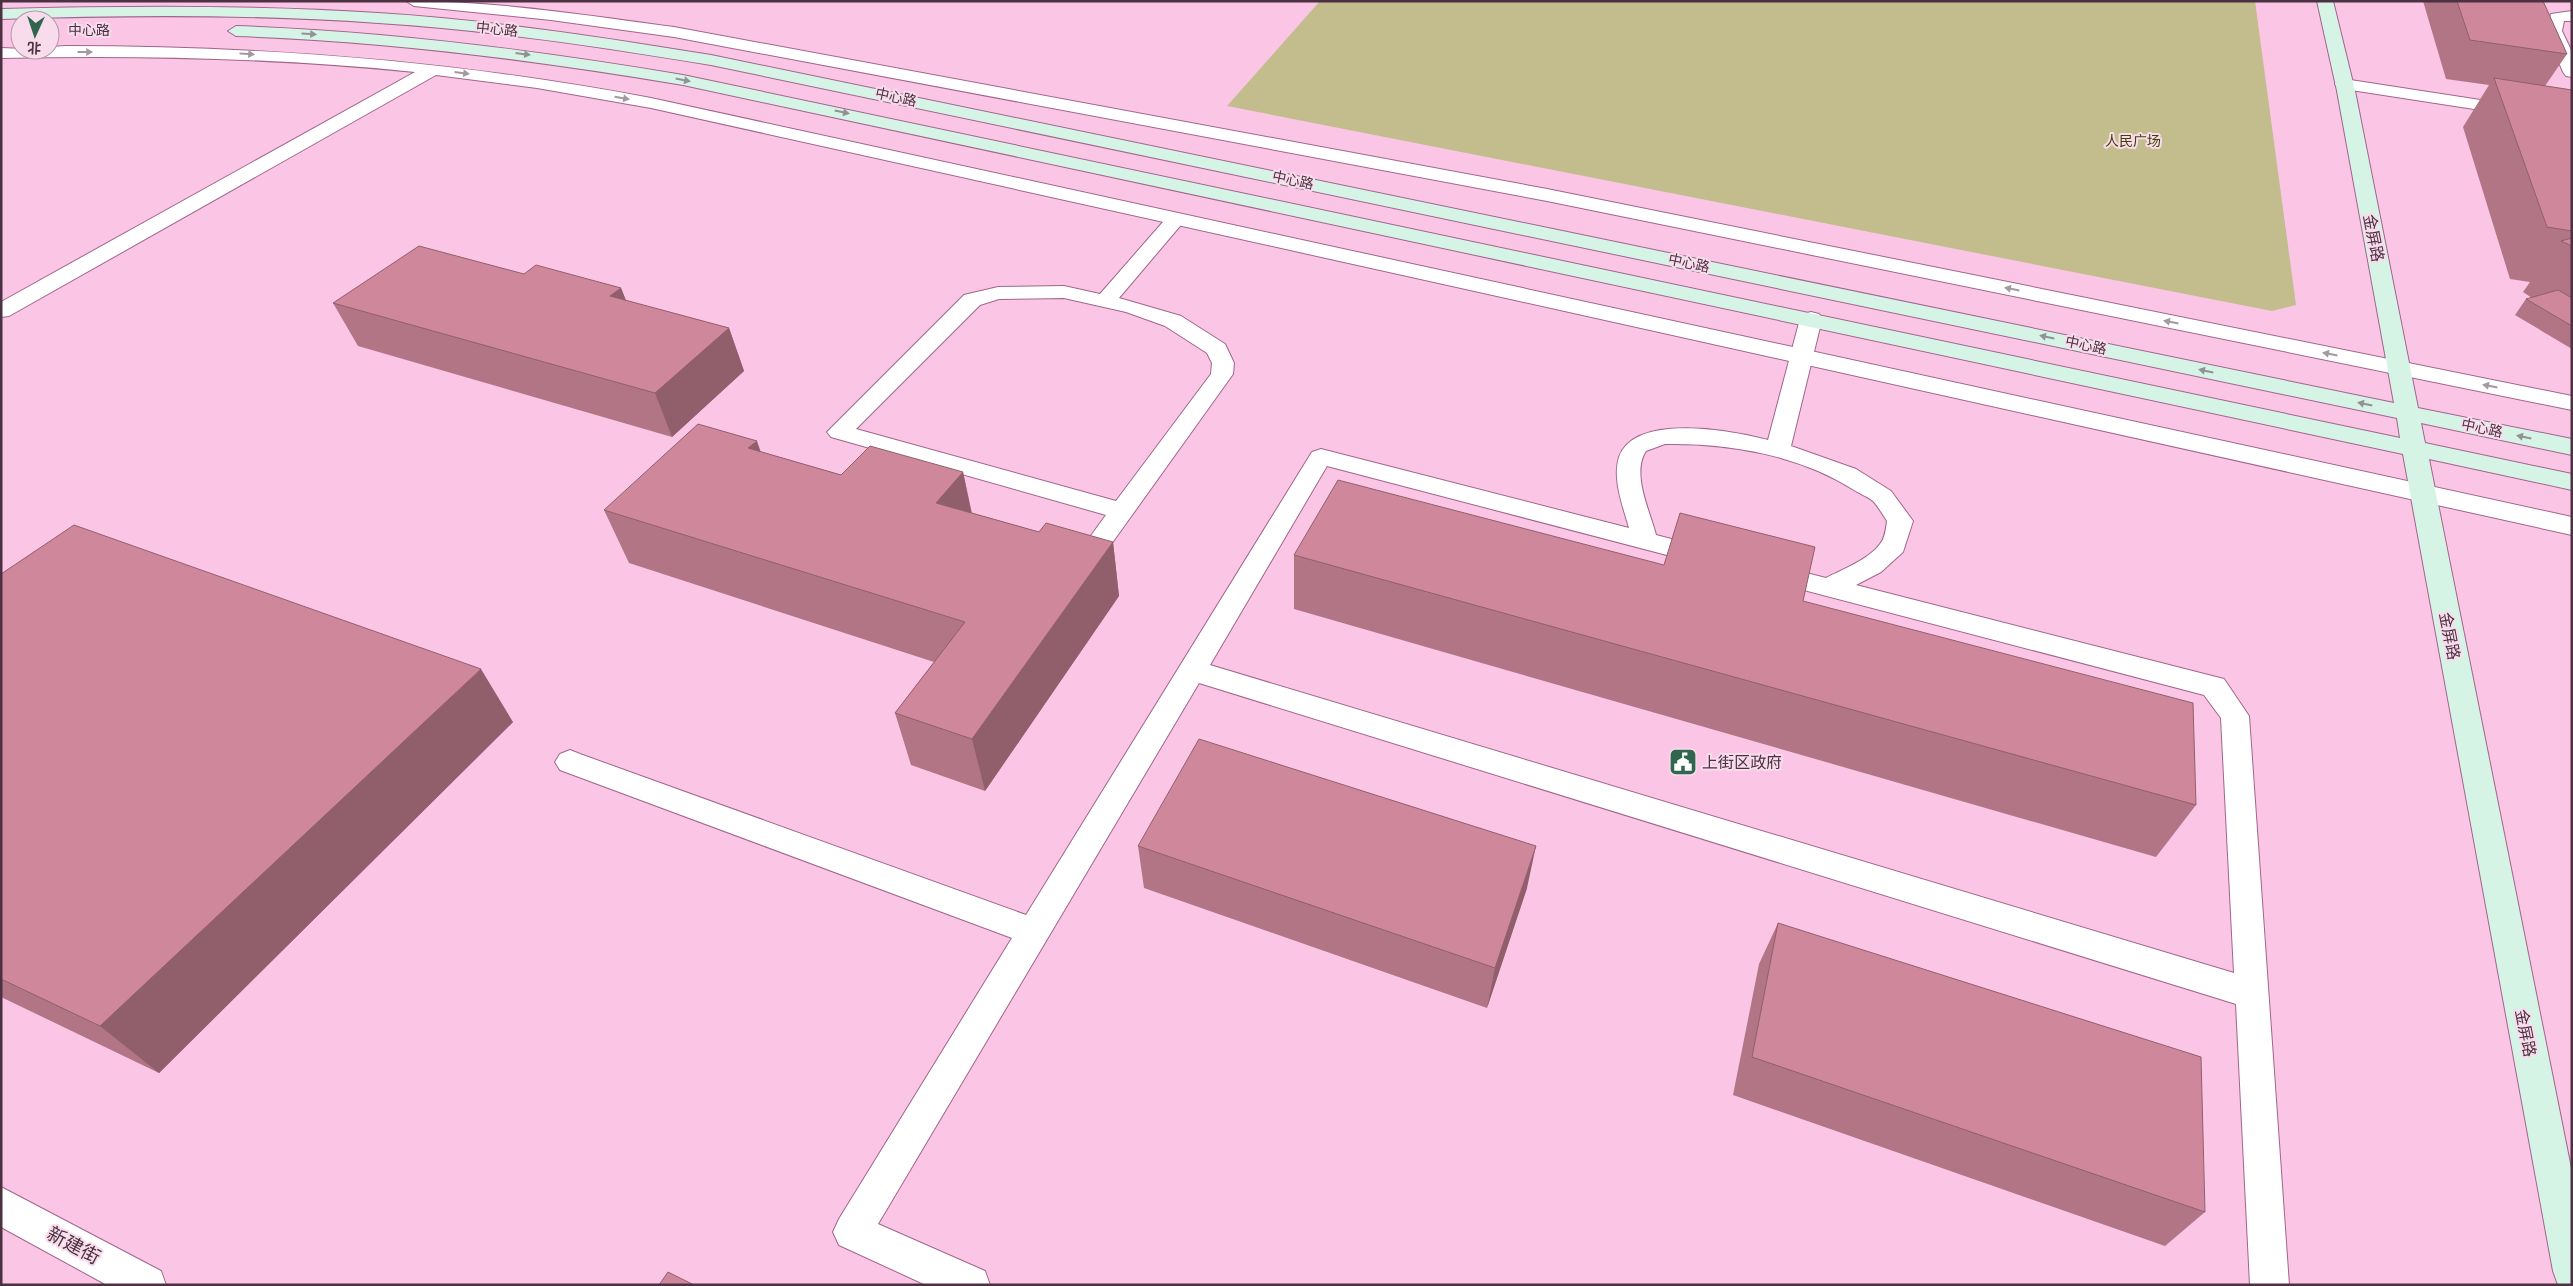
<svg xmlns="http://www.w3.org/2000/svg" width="2573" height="1286" viewBox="0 0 2573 1286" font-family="Helvetica,'Noto Sans SC',sans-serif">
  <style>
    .green { fill: #c3bd8d }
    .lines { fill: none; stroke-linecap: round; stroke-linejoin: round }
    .lane-casing { stroke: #a0658b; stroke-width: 2 }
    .street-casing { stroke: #a0658b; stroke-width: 2 }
    .secondary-casing { stroke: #a0658b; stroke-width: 2 }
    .lane { fill: #fff; fill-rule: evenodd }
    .street { fill: #fff; fill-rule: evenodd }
    .secondary { fill: #d6f4e6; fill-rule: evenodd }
    .wall { fill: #b27585 }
    .shaded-wall { fill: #915f6c }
    .building { fill: #cf889b; stroke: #915f6c }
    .oneway { fill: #909294 }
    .oneway2 { fill: #a598a0 }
    .labels { text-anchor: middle; stroke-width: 4; stroke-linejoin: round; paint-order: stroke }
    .far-street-label { font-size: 14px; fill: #4b3141; stroke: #f8dcec }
    .far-park-label { font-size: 14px; fill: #463f03; stroke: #f8dcec }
    .street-label { font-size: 16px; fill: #4b3141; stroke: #f8dcec }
    .poi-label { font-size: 16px; fill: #4b3141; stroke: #f8dcec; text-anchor: start }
    .near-street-label { font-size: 19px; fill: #4b3141; stroke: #f8dcec }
  </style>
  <rect width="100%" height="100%" fill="#fbc6e6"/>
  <path class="green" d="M1320,1H2255L2296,305L2272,311L1227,106Z"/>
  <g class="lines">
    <defs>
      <path id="lane" d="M2572,11V21H2564L2562,31L2572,52V77L2566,76L2563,72L2546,31L2551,14Z
        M2344,79L2572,114V124L2338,88L2335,84L2338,80Z
        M1176,213L1183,215L1186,219L1119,298L1181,316L1225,344L1234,363L1233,374L1112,543L1103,546L1094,543L1090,537L1106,515L831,437L827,432L964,295L998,287L1064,286L1100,294L1169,215ZM1064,298L1126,312L1165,326L1207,353L1212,363L1211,374L1116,501L856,429L980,305L999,299Z
        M1811,312L1819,314L1822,319L1791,446L1856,469L1891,491L1913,521L1903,552L1881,572L1856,585L2224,679L2249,716L2289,1285H2250L2236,1004L1199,683L878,1224L985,1271L990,1285H926L839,1245L833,1232L839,1219L1012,938L560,770L555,762L560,754L570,750L580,754L1026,915L1312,452L1321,449L1629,528C1623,506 1612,479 1619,457C1635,412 1734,431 1768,440L1800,319L1803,314ZM1665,444C1730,443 1799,455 1854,490C1860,494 1869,497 1874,502C1879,508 1883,515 1887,521C1886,528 1885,539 1880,544C1868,560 1843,569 1826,578L1771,564L1762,567L1758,573L1762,579L2204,695L2221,718L2234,973L1210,665L1327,466L1705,565L1714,562L1718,556L1714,550L1656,535C1650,511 1631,474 1646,451Z"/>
      <path id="street" d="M406,1C496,1 585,15 674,27L1547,189L2572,396V410L1547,201L674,37L551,20L414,6Z
        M66,46C263,46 457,61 651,98L2572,517V535L651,108L537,88L436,75L9,316L1,317V302L415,72C278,58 139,55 1,58V48L50,50V47Z
        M1,1187L161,1271L166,1285H107L1,1227Z"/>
      <path id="secondary" d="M2317,1H2333L2355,91L2418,408L2572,439V455L2421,423L2425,443L2572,474V490L2429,459L2572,1173V1285H2558L2553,1271L2403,454L683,85C535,60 387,41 236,36L228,31L236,26C387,31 535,50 683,75L2400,438L2397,418L711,65C601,47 490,30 378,23C253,14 127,15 1,19V9C127,6 253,5 378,13C490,20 601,37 711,55L2394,403L2337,91Z"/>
    </defs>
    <use href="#lane" class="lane-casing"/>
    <use href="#street" class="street-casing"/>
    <use href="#secondary" class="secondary-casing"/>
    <use href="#lane" class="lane"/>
    <use href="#street" class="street"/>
    <use href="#secondary" class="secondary"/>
  </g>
  <path class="wall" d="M2423,1H2543L2567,54L2545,86L2572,90V349L2515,315L2526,299L2532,298L2523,292L2530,282L2510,279L2463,127L2489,85L2446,79Z
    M524,274L621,288L626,301L729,328L744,371L672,437L358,346L333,303Z
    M761,452L841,475L963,472L972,513L1039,532L1113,542L1119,596L985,791L911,765L895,713L934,662L629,563L604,510Z
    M1294,555L1803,601L2196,805L2156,857L1294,609Z
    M1,574L513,722L159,1073L1,997Z
    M1138,846L1527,888L1487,1008L1144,888Z
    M1778,923L2205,1212L2165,1246L1733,1095L1759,964Z"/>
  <path class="shaded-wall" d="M621,288L638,330L610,296Z
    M729,328L744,371L672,437L655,393Z
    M757,441L775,494L748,448Z
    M963,472L974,526L936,503Z
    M1113,542L1119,596L985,791L972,739Z
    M481,669L513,722L159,1073L100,1026Z
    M1536,846L1527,888L1487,1008L1495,968Z"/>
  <path class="building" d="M2457,1H2543L2567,54L2470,40Z
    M2494,78L2572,90V231L2547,227Z
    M2572,238V246L2561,241Z
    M419,246L524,274L536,265L621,288L610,296L729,328L655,393L333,303Z
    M2558,290L2572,298V326L2526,299Z
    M698,424L757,441L748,448L841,475L870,446L963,472L936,503L1039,532L1046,523L1113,542L972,739L895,713L965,622L604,510Z
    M1338,480L1664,565L1680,513L1815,547L1803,601L2193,703L2196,805L1294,555Z
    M74,525L481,669L100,1026L1,979V574Z
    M1199,739L1536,846L1495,968L1138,846Z
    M1778,923L2201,1057L2205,1212L1752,1057Z
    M668,1272L694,1285H659Z"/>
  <defs><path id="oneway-solid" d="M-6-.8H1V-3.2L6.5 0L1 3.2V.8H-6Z" transform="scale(1.25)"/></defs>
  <g class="oneway">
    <use href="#oneway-solid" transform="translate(309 34) rotate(3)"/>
    <use href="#oneway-solid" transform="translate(523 54) rotate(7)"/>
    <use href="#oneway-solid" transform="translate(683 80) rotate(11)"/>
    <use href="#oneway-solid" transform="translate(842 112) rotate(12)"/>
    <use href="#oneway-solid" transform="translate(2047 337) rotate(-168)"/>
    <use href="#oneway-solid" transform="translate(2206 371) rotate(-168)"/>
    <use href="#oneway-solid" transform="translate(2365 404) rotate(-168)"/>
    <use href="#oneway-solid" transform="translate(2524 437) rotate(-168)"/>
  </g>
  <g class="oneway2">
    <use href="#oneway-solid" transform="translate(85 52)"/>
    <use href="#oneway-solid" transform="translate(247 54) rotate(3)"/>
    <use href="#oneway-solid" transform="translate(462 73) rotate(7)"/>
    <use href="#oneway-solid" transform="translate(622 98) rotate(10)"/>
    <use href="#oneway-solid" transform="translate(2012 289) rotate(-169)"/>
    <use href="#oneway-solid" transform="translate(2171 322) rotate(-169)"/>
    <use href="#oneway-solid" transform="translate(2330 354) rotate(-169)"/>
    <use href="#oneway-solid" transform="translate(2490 386) rotate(-169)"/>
  </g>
  <defs>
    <symbol id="civic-square" viewBox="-11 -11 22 22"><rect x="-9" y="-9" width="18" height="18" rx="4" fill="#30664d" stroke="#f8dcec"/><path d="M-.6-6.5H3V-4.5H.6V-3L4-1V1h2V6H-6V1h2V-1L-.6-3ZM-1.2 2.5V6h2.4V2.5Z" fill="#fff"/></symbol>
  </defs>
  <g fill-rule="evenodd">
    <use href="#civic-square" x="1667" y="746" width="32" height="32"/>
  </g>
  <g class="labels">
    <g class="far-street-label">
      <text transform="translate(497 29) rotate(6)" y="5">中心路</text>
      <text x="89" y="35">中心路</text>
      <text transform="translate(896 97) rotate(12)" y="5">中心路</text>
      <text transform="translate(1293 180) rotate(12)" y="5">中心路</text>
      <text transform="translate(1689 263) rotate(12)" y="5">中心路</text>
      <text transform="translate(2086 345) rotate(12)" y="5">中心路</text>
      <text transform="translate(2482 428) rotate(12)" y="5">中心路</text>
    </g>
    <g class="far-park-label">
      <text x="2133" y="146">人民广场</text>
    </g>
    <g class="street-label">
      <text transform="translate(2374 238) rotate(79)" y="6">金屏路</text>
      <text transform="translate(2450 636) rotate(79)" y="6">金屏路</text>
      <text transform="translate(2526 1033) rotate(79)" y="6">金屏路</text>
    </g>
    <g class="poi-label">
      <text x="1702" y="768">上街区政府</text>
    </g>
    <g class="near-street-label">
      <text transform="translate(74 1245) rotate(28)" y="7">新建街</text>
    </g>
  </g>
  <rect width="2573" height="1286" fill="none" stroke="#4b3141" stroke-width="5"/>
  <g transform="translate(35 35) rotate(183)"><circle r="24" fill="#f8dcec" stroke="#b398a8"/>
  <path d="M0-4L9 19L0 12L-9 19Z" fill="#30664d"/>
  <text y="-8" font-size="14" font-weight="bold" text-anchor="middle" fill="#4b3141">北</text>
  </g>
</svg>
